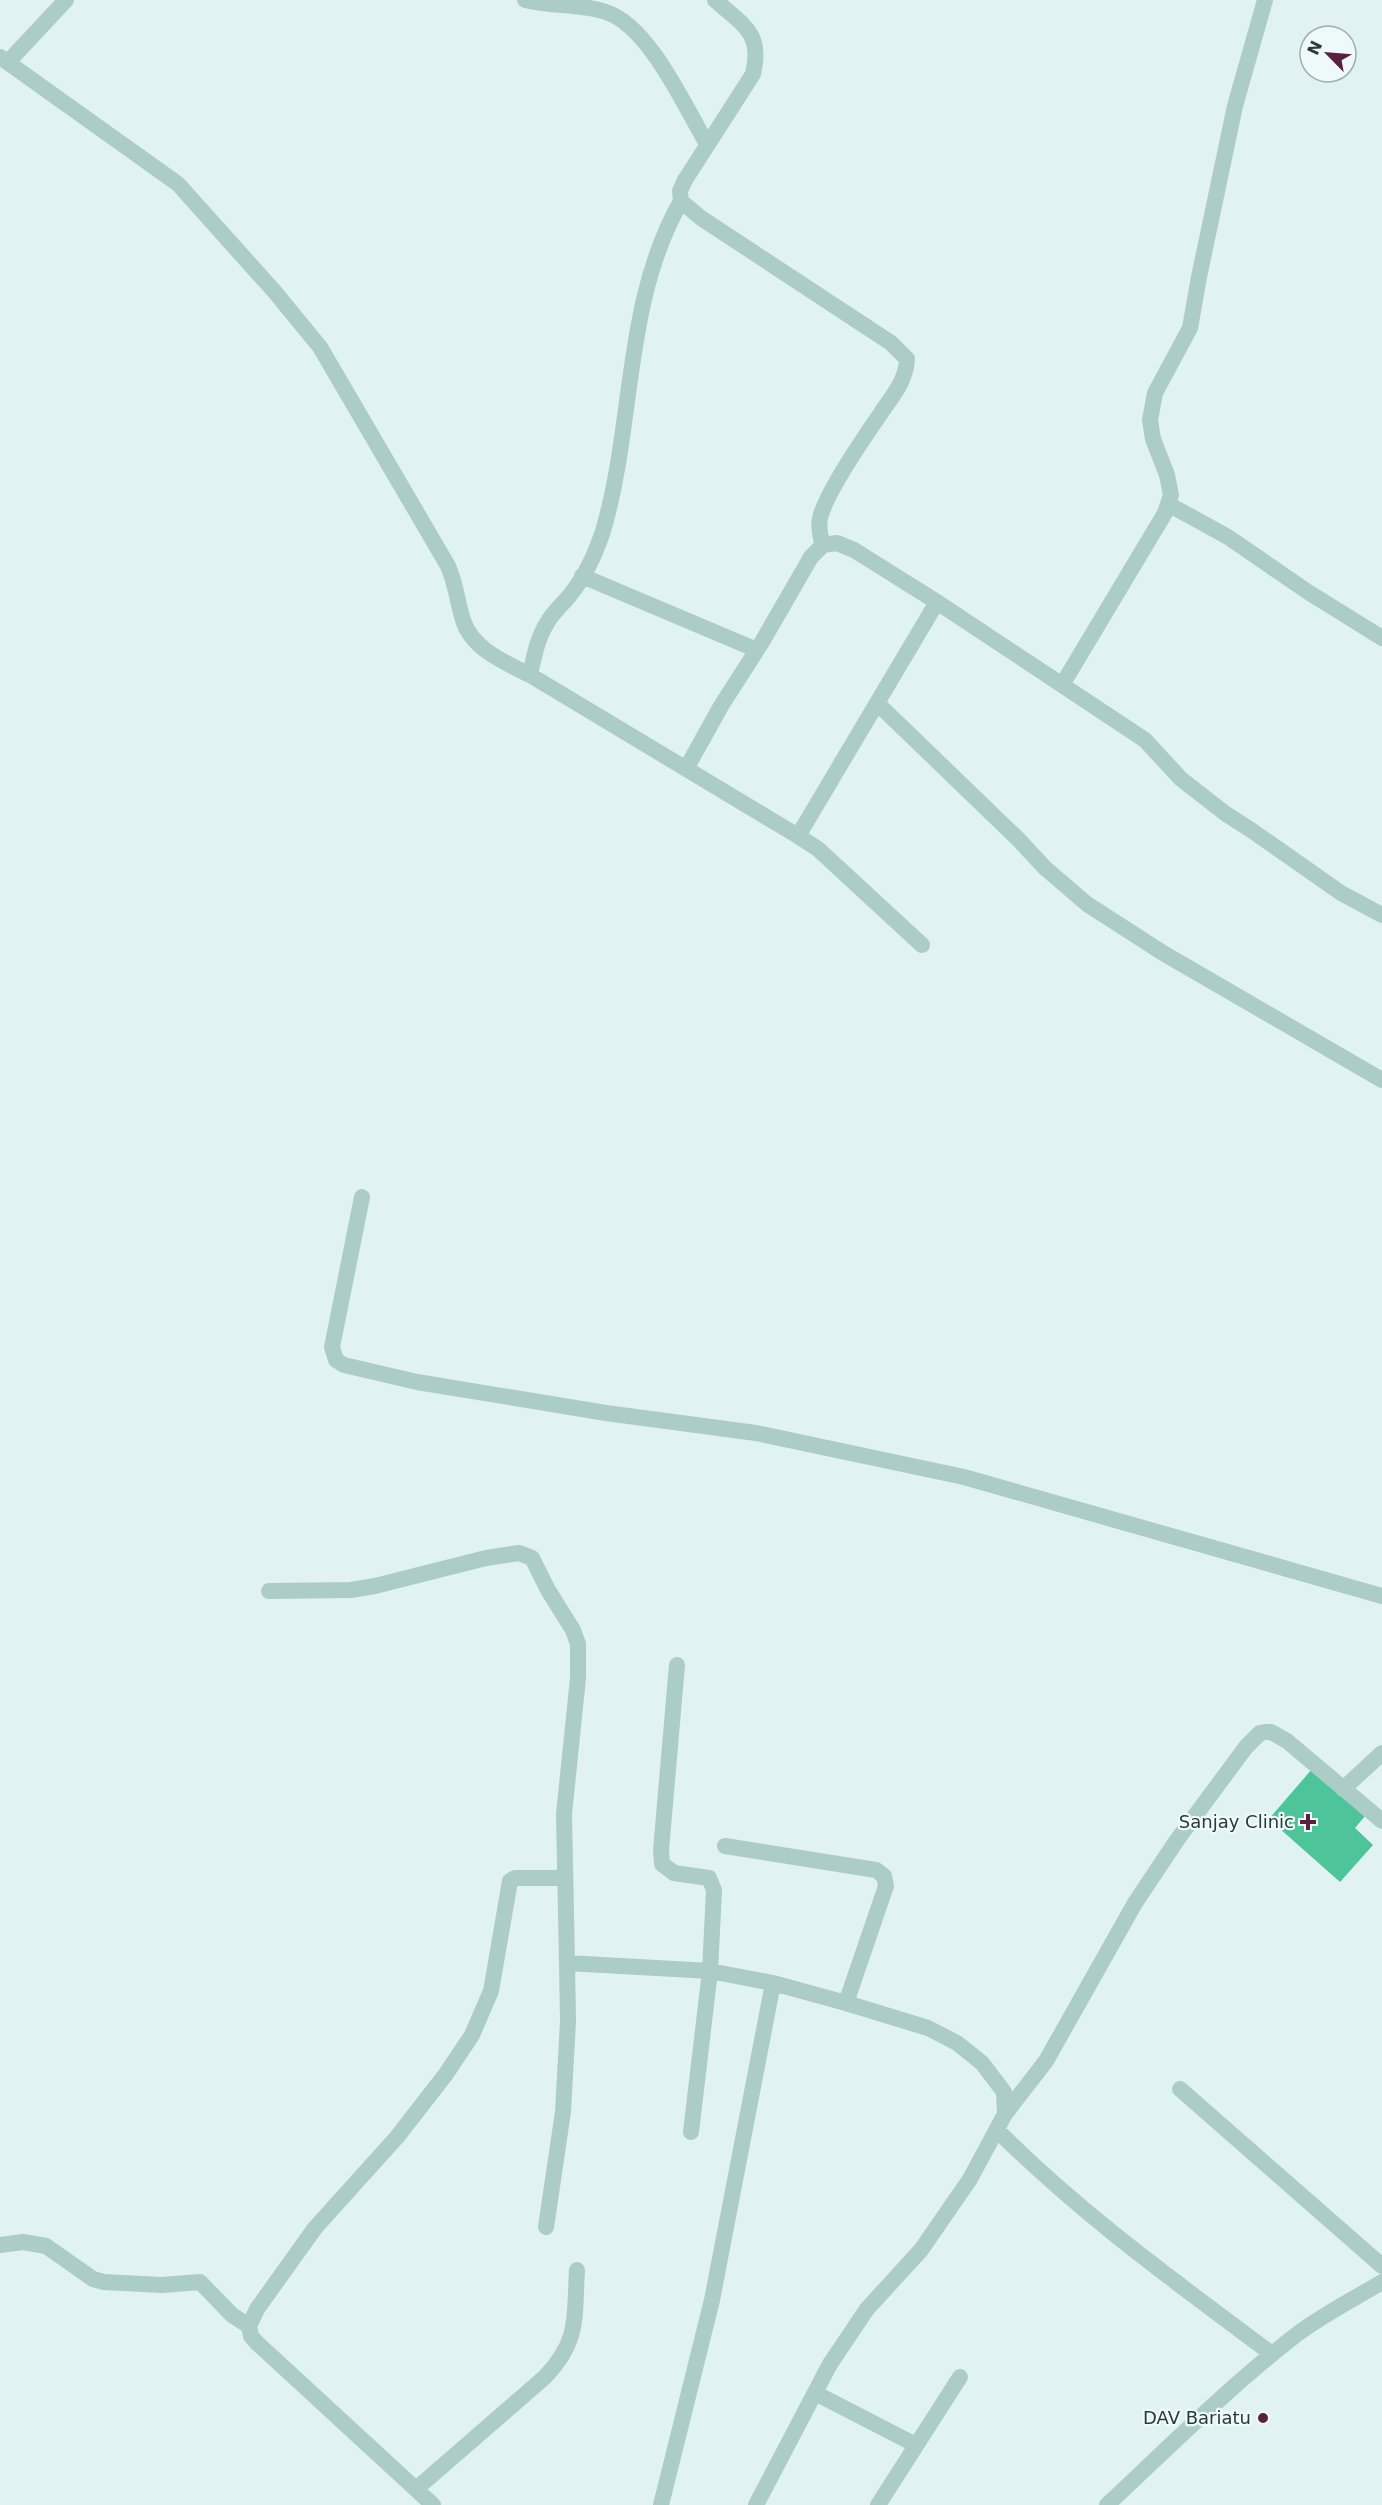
<svg xmlns="http://www.w3.org/2000/svg" width="1382" height="2505" viewBox="0 0 1382 2505" font-family="'DejaVu Sans',sans-serif">
  <style>
    .building { fill: #4dc499 }
    .lines { fill: none; stroke-linecap: round; stroke-linejoin: round }
    .minor { stroke: #acccc7; stroke-width: 16 }
    .poi-dot { fill: #5b2040; stroke: #edfaf9; stroke-width: 2 }
    .labels { text-anchor: middle; stroke-width: 4.5; stroke-linejoin: round; paint-order: stroke }
    .poi-label { font-size: 18px; fill: #2b3a35; stroke: #edfaf9; text-anchor: end }
  </style>
  <rect width="100%" height="100%" fill="#e0f3f2"/>
  <path class="building" d="M1312,1769L1365,1816L1355,1828L1373,1845L1340,1882L1269,1819Z"/>
  <g class="lines">
    <path class="minor" d="M525,0C551,7 580,3 606,12C649,26 684,105 707,144
      M715,0C743,25 763,33 753,74L685,180L680,191L681,201L701,218L891,343L907,359C906,381 893,395 881,413C865,436 826,492 820,518C818,528 820,536 823,545
      M0,57L178,184L274,291L320,347L448,566C456,584 457,601 463,620C472,649 504,662 530,675L798,836L818,849L922,945
      M8,62L66,0
      M1168,504L1228,537L1308,592L1382,638
      M582,576L757,650
      M530,675C534,657 537,639 547,623C553,612 562,605 570,595C584,578 596,552 603,531C635,422 623,303 681,201
      M1062,685L1165,513L1171,495L1167,475L1153,439L1150,420L1155,393L1190,328L1199,277L1235,106L1265,0
      M878,704L1018,839L1045,868L1087,904L1163,953L1382,1080
      M686,769L721,706L762,642L811,557L823,545L837,543L854,550L937,602L1145,740L1181,779L1226,814L1251,830L1341,893L1382,915
      M798,836L937,602
      M362,1197L332,1347L336,1360L344,1365L417,1382L606,1413L756,1433L964,1477L1382,1596
      M269,1591L351,1590L375,1586L486,1558L519,1553L532,1558L548,1590L573,1630L578,1644V1678L564,1814L567,1963
      M677,1665L661,1850L662,1864L674,1873L709,1878L714,1890L710,1971L691,2132
      M1343,1789L1382,1753
      M725,1846L876,1870L884,1876L886,1886L846,2003
      M1180,2089L1382,2266
      M1005,2114L1046,2061L1135,1903L1177,1840L1246,1747L1260,1733L1265,1732H1271L1287,1741L1382,1821
      M998,2131C1082,2215 1177,2283 1272,2354
      M546,2227L563,2112L568,2021L567,1963L710,1971L773,1983L846,2003L928,2028L957,2043L982,2063L1004,2092L1005,2114L970,2179L921,2250L867,2309L830,2364L756,2505
      M0,2245L23,2242L46,2246L93,2279L104,2282L162,2285L200,2282L232,2315L249,2326
      M815,2393L916,2445
      M416,2489L545,2377C580,2340 574,2318 577,2270
      M433,2505L257,2343L251,2336L249,2326L257,2309L315,2228L397,2137L446,2074L472,2035L491,1991L510,1881L515,1878H565
      M661,2505L712,2300L773,1983
      M878,2505L960,2377
      M1107,2505C1169,2447 1229,2387 1296,2335C1322,2315 1354,2299 1382,2282"/>
  </g>
  <g class="poi-dot">
    <path d="M1305 1813h6v6h6v6h-6v6h-6v-6h-6v-6h6z"/>
    <circle cx="1263" cy="2418" r="6"/>
  </g>
  <g class="labels">
    <g class="poi-label">
      <text x="1294" y="1828">Sanjay Clinic</text>
      <text x="1251" y="2424">DAV Bariatu</text>
    </g>
  </g>
  <g transform="translate(1328 54) rotate(295)"><circle r="28" fill="#edfaf9" stroke="#9fadab" stroke-width="1.5"/>
  <path d="M0-4.5L10 22L0 15L-10 22Z" fill="#5b2040"/>
  <text y="-9" font-size="16" font-weight="bold" text-anchor="middle" fill="#2b3a35">N</text>
  </g>
</svg>
